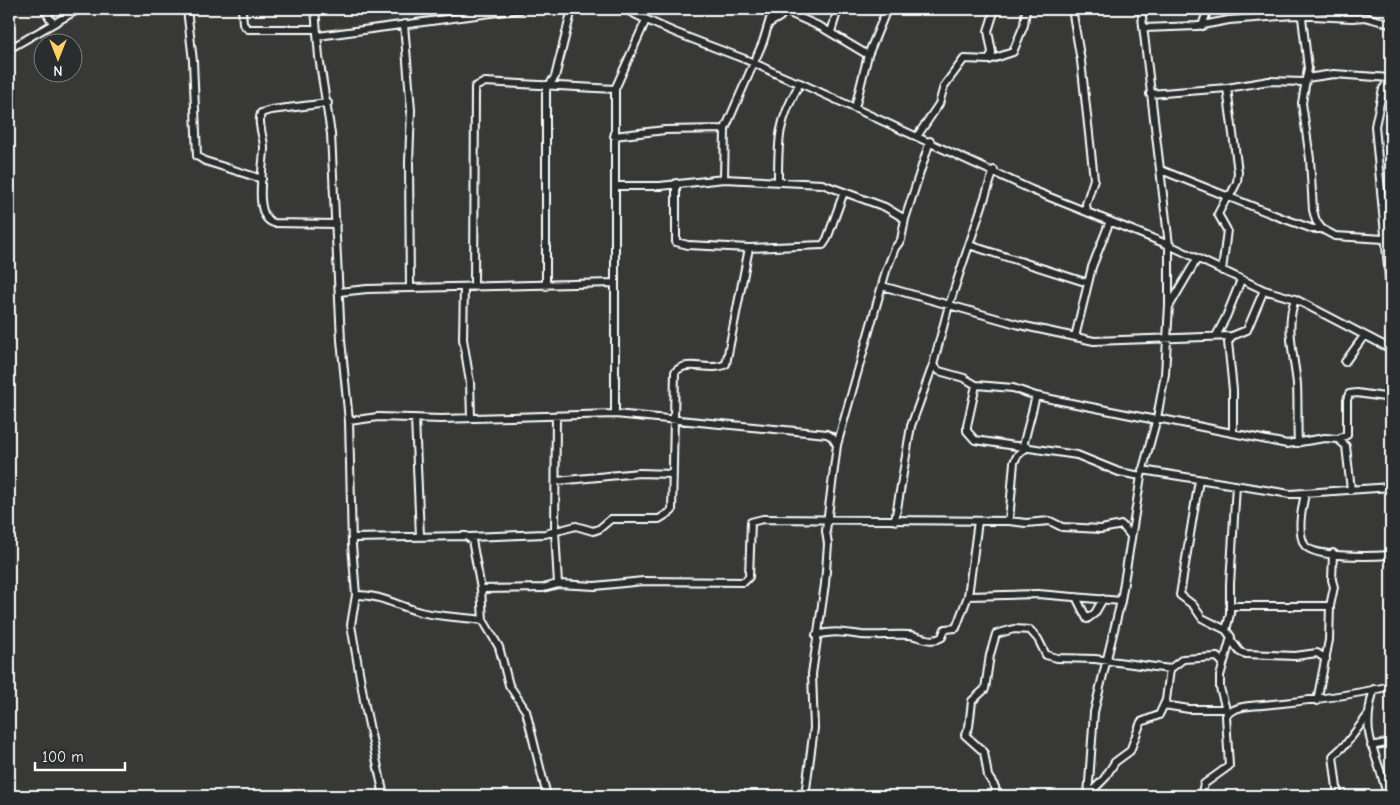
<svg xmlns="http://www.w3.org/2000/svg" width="1400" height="805" viewBox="0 0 1400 805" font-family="'Comic Neue',sans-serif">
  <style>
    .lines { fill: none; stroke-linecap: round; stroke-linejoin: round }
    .minor-casing { stroke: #fff; stroke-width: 10 }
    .minor { stroke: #2a2d2e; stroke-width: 6 }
  </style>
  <rect width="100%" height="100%" fill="#383837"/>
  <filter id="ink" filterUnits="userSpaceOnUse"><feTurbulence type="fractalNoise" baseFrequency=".02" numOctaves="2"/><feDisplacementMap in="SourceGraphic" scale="10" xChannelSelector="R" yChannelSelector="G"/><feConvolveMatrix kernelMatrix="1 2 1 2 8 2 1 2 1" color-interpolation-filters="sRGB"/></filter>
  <g filter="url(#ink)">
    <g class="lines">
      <defs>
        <path id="minor" d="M44,9L53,23
          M187,9L193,61L197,156L205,161L262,179
          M242,9L243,24L248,29H316
          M315,9L319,57L331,134L341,340L349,421L352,545L356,595L351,625L365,706L384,796
          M625,9C664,30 706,44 747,60C765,67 781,78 800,83L1032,190L1169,245L1264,290L1295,299L1391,349
          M780,9L821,27L868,55
          M1072,9L1081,61L1094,179L1086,204L1087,211
          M1301,9L1308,68L1302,103L1310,159L1313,210L1316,221L1322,229L1335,236L1384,239
          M770,23L780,17L785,9
          M404,24L411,110L409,162L410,288
          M1202,26L1208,9
          M1144,28L1197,26L1229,20L1294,15L1352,18L1365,17L1391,24
          M831,32L838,9
          M318,36L521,9
          M9,49L79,9
          M989,60L992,52L988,31L995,9
          M1391,76L1383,89L1375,126L1391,299
          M1306,78L1334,74L1390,78
          M549,85L555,77L572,9
          M1227,88L1238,172L1237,182L1230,196
          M1150,94L1227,88L1269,81L1304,82
          M328,103L271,110L261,113C257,125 264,136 264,148C264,166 252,217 274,223L336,224
          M855,108L868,55L887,9
          M918,135L939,104L944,86L964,59L989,60L1013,52L1024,25L1026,9
          M614,136L665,130L725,129
          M1161,170L1282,218L1313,229H1322
          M724,179L725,129L763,42L773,9
          M778,181C778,138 778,122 800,83
          M676,183V242L688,245L749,248
          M615,186H660L724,179L822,184L885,207L905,219
          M969,245L1088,283
          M1222,271L1227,230L1218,214L1228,195
          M546,286V85
          M882,286L1020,325L1094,341L1232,336
          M464,287L463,339L470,382L471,418
          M474,287L475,87L485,82L615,89
          M339,292L367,289L614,283
          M1295,299C1285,327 1294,355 1297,384C1298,404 1297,423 1298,443
          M1170,305L1197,259
          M1216,336L1226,317L1241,280
          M1075,337L1092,267L1110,221
          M1345,362L1364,336
          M933,365L939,371L964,378L976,385L1013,388L1036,396L1156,420
          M976,385L967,426V431L975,440L1077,455L1119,472L1141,476
          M615,414V89L646,20
          M556,416L555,531L558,584
          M415,418L420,536
          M1157,418L1287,444L1325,438L1338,439L1346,446L1351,490
          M349,421L378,417L441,419L615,414L827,434L832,437L837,445
          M1233,432V390L1228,342L1232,336L1247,330L1264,290
          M1338,439L1347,435V400L1349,394L1357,393L1391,398
          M1023,446L1036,396
          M1142,470L1290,494L1391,487
          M1199,480L1180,595L1193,605L1202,618L1226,630L1231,637L1220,676V688L1227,713
          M557,481L639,473L673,474
          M1305,494C1302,508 1297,530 1304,544C1311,559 1376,556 1391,555
          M895,521L911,426L933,365L949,305L994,170
          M1009,521L1014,462L1017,456L1027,447
          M469,537L545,534L576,526L593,531L599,529L611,519H659L672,511L675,372C687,358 711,373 726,364L749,248L823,245L827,239L844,192
          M352,538L466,536L472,540L481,589L483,620L499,647L509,685L526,711L547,796
          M481,589L543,588L558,584L595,586L643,581L744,582L749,577L751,522L763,519L1009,521L1026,523L1050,521L1062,527L1101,529L1122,525L1130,535
          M356,595C379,594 398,606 420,612C440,617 462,617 483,620
          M968,596L978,521
          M1076,597L1087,619L1095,613L1103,599
          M1230,606H1330
          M1226,630L1230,614V584L1236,485
          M816,635C835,630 844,633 862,635C878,636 894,634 909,635C921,636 931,644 942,637L945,629L956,628L968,596L1038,594L1121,601
          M1231,640L1240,652L1246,654L1295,656L1317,653L1326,659
          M1374,689C1359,740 1378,750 1387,796
          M1317,701L1329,640L1330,606L1334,587L1332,580L1333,553
          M1164,705L1189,709H1226
          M1371,746L1391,742
          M1088,795L1104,779L1115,762L1130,751L1141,722L1159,715L1166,700L1170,669
          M805,796L814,728L812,674L825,584L828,544L826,531L837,445L886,271L895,248L901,240L905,219L930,141
          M997,796L995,787L988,776L984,752L965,735L969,727L972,701L985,689L990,655L996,634L1014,629L1030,630L1038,639L1046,655L1057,658L1095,659L1170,669L1183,659L1217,657L1222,662
          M1088,796L1094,712L1121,601L1141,476L1157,418L1165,374L1169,305V245L1141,9
          M1201,796L1204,784L1229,766L1226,716C1233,706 1250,706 1262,705C1306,701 1348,696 1391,686
          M1338,796L1333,756L1346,744L1368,715"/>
      </defs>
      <use href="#minor" class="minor-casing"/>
      <use href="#minor" class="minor"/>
    </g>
  </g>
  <rect width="1400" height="805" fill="none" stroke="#2a2d2e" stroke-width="30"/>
  <rect x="15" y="15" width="1370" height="775" fill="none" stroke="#fff" stroke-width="2" filter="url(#ink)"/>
  <g transform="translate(58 58) rotate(180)"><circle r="24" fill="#2a2d2e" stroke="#7f8182"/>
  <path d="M0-4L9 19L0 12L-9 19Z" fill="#ffd166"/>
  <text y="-8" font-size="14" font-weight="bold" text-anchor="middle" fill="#ffffff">N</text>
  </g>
  <path d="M35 762v8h90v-8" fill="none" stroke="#ffffff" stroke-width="2.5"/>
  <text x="42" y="762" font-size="15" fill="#ffffff" stroke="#2a2d2e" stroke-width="4" paint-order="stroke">100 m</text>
</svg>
